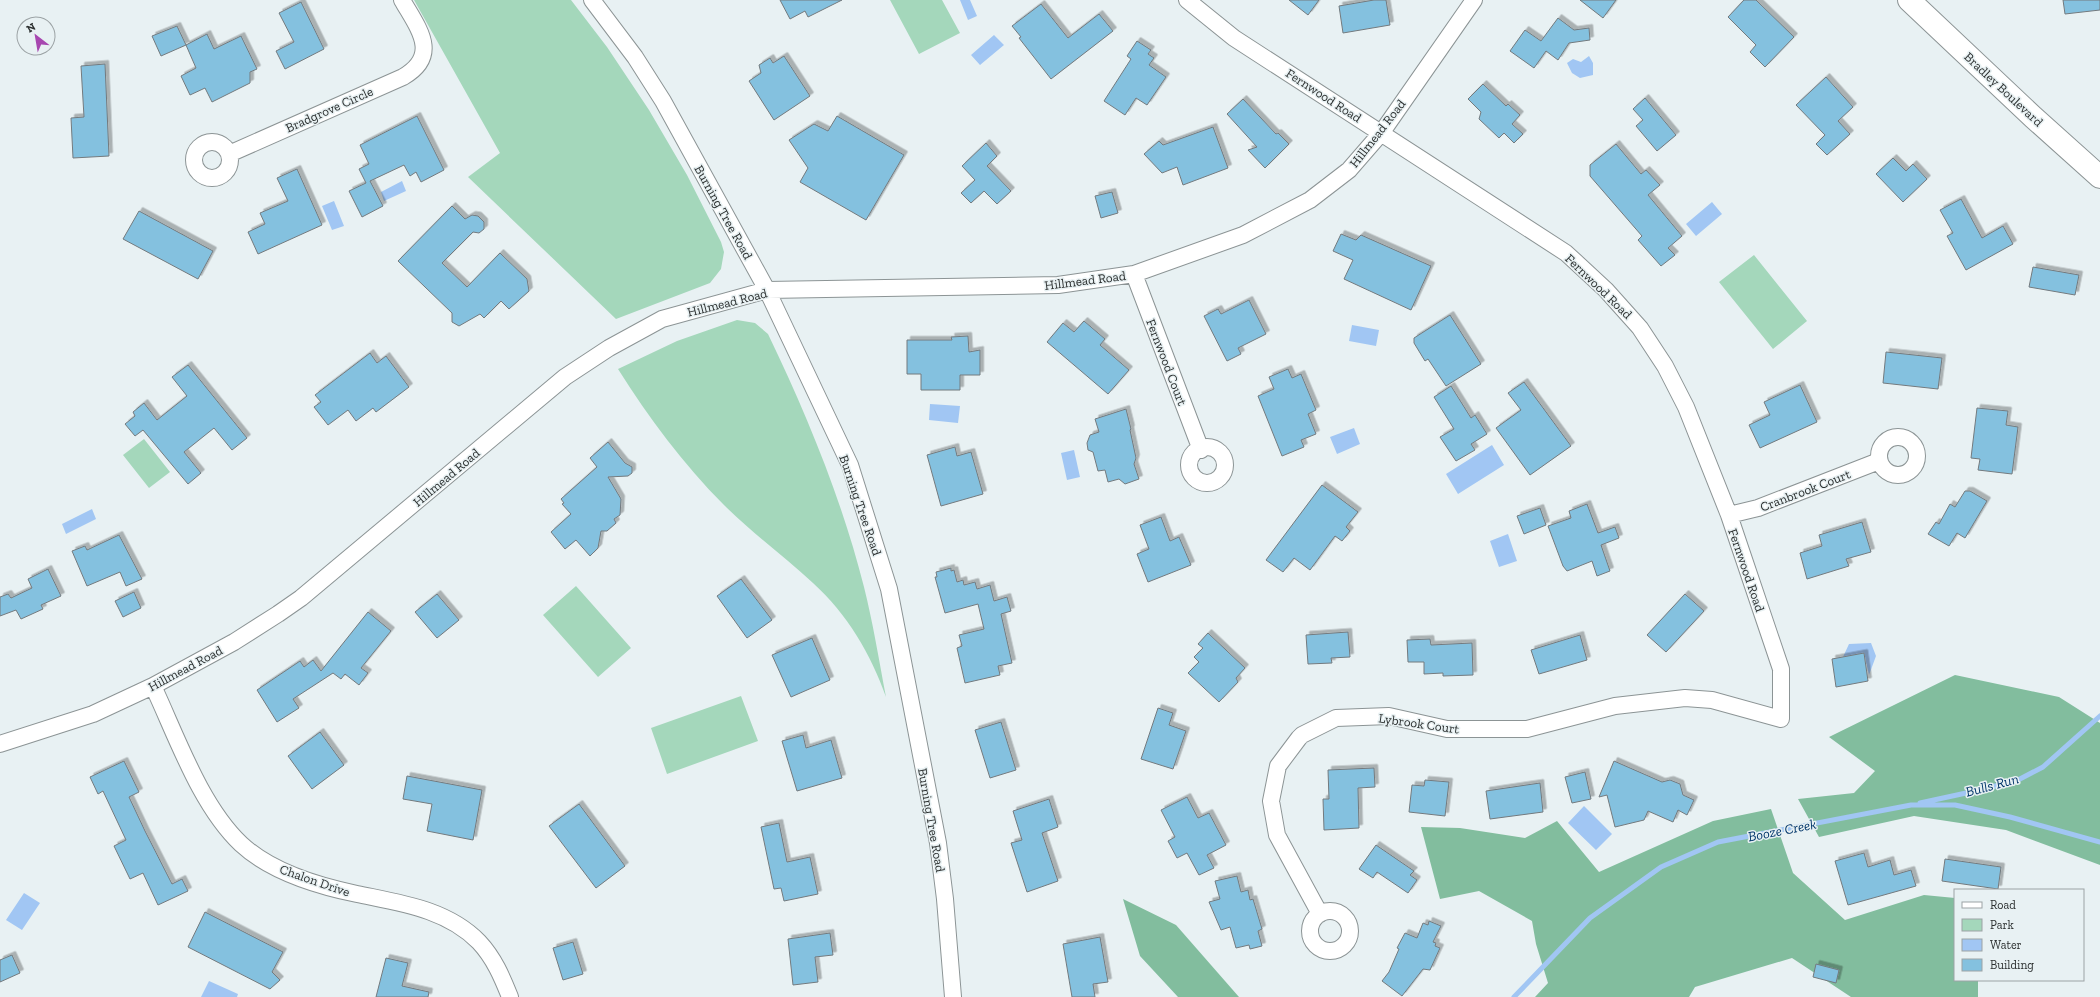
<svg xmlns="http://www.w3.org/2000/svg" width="2100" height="997" viewBox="0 0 2100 997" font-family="'Zilla Slab',serif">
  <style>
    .green { fill: #a4d7bb }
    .forest { fill: #82bd9e }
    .water { fill: #a1c6f3 }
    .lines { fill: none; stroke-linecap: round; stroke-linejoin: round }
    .stream { stroke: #a1c6f3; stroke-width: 5 }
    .building { fill: #84c1df; stroke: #737a7e; filter: url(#shadow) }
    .minor-casing { stroke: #8c9495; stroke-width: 18 }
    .secondary-casing { stroke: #8c9495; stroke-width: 24 }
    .minor { stroke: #fff; stroke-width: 16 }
    .secondary { stroke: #fff; stroke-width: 22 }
    .labels { text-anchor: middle; stroke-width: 3; stroke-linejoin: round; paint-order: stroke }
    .street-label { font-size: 13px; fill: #2b2f2f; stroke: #e8f1f3 }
    .water-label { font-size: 14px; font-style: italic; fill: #00356a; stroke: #e8f1f3 }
  </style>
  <defs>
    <filter id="shadow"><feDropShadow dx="3.5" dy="-3.5" stdDeviation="0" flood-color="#0004"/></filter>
  </defs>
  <rect width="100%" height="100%" fill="#e8f1f3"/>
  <path class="green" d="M414,0H571L607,47L649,110L687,175L721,242L724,252L721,269L710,283L616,319L468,177L500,153Z
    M890,0H942L960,33L919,54Z
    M1754,255L1807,321L1773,349L1719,282Z
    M737,320L755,323L768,334C807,415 842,500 864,587C873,623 879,660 886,697C871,654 847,614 813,583C784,556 752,533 724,505C683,464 649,418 618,369L677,341Z
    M144,439L170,472L149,488L123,455Z
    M576,586L631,648L598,677L543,615Z
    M741,696L758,741L667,774L651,728Z"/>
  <path class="forest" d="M1955,675L2059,697L2100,723V865L2006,830L1914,816L1819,837L1798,799L1854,793L1875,771L1829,737Z
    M1771,809L1793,873L1845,920L1924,895L1955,898V980H1978V997H1851L1792,958L1695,987L1689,997H1535L1548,983L1536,944L1532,921L1479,891L1440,899L1421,827L1460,828L1525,838L1557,821L1599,872L1713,821Z
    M1123,899L1176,925L1239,997H1178L1140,956Z"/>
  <path class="water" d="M960,0H970L977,16L968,20Z
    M994,35L1004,45L980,65L971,55Z
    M1589,56L1593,63V75L1580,78L1572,73L1567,63L1573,59L1581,62Z
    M402,181L406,191L384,201L381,192Z
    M334,201L344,226L332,230L322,206Z
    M1712,202L1722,214L1696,236L1686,224Z
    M1352,325L1379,330L1376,346L1349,341Z
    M930,404L960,406L958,423L929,420Z
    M1354,428L1360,444L1337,454L1330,437Z
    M1492,445L1504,465L1458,494L1446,474Z
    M1074,450L1080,477L1067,480L1061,453Z
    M92,509L96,519L66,534L62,524Z
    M1508,534L1517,561L1499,567L1490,541Z
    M1871,643L1876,656L1869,675L1864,653L1843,657L1849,644Z
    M1584,806L1612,834L1596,850L1568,823Z
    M24,893L40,903L22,930L6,920Z
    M209,981L238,994L237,997H201Z"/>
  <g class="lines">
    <path class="stream" d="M1920,803L1980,790L2018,780L2043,767L2100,716
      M1514,997L1590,918L1661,867L1718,842L1911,805H1955L2010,817L2100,842"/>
  </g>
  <path class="building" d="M780,0H842L808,17L805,11L790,19Z
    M1289,0H1319L1308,15Z
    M1374,0H1386L1390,25L1343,33L1339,6Z
    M1580,0H1616L1603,18Z
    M1744,0H1756L1794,37L1765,67L1750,52L1756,45L1728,17Z
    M2063,0H2100V10L2065,14Z
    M301,2L324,49L285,69L276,51L294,42L279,13Z
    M1041,4L1068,38L1099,14L1113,31L1051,79L1019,38L1021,37L1012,26Z
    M1558,18L1574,30L1589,28L1590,40L1569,43L1558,60L1546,51L1534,68L1510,51L1525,30L1541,41Z
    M177,26L186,45L161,56L152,36Z
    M207,34L214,49L241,36L257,69L250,72V83L212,102L205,88L190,95L181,76L196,68L186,45Z
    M1137,41L1151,50L1148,54L1154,58L1149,65L1166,77L1147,105L1136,98L1125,115L1104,101L1131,59L1127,56Z
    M784,56L810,96L774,120L749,81L761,73L759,65L770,58L773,63Z
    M105,64L109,156L73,158L71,118L84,117L81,66Z
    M1826,77L1853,107L1838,121L1850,134L1827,155L1816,144L1825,135L1796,105Z
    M1483,84L1506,106L1508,104L1520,115L1512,124L1523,134L1514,143L1504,133L1499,138L1479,119L1481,112L1468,99Z
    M1645,98L1676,135L1657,151L1636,126L1643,120L1633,109Z
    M1243,99L1276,134L1278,133L1289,144L1265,168L1248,150L1257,147L1227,114Z
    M417,116L444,170L421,182L416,172L410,176L404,165L370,181L383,206L362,217L349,191L366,183L359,169L369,164L360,145Z
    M837,116L904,155L866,220L800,182L808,168L789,140L814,124L828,131Z
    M1213,127L1228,168L1183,185L1177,167L1162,173L1144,154L1159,141L1163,145Z
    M986,143L997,156L987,166L1011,191L997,204L984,191L971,203L961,193L975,180L962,166Z
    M1616,144L1641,174L1646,170L1660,185L1648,195L1682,236L1668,248L1675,255L1661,266L1638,240L1642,236L1590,176V165Z
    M1893,158L1906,171L1913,164L1927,179L1903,202L1876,174Z
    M297,169L322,225L258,254L248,232L265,224L260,213L288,201L277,178Z
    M1112,192L1118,213L1101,218L1095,196Z
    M1961,199L1982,238L2003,226L2013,244L1966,270L1947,236L1953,233L1940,210Z
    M452,206L465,219L472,215L478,216L484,222V229L479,233L473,232L442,263L467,287L500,253L527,279L529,291L509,309L501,301L484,318L480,314L459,326L452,322V313L398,261Z
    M139,211L213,251L198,279L123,239Z
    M1341,234L1356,240L1361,235L1431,266L1411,310L1344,279L1353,260L1333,251Z
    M2033,267L2079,275L2075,295L2029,287Z
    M1249,300L1266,334L1238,348L1241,354L1227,361L1204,316L1218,309L1221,314Z
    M1450,315L1481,364L1446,386L1428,359L1425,361L1414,343V338Z
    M1084,321L1105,339L1100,345L1129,370L1108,394L1047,342L1063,323L1074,332Z
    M968,336L969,352L980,350V375H960V390H921V374H907V340H952L951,337Z
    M1886,352L1942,358L1938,389L1883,383Z
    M370,353L377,363L386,356L409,387L376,412L373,408L356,421L348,410L328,425L314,407L321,402L315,395Z
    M188,365L247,438L232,450L214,428L184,452L201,473L188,484L143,430L135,436L125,424L135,416L133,412L144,403L157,420L187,396L172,377Z
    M1288,369L1292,378L1301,374L1316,410L1308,414L1316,434L1301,440L1304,447L1282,456L1258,396L1274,389L1269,377Z
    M1524,382L1571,446L1530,475L1496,428L1521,410L1508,393Z
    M1800,385L1817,422L1760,448L1749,425L1770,415L1764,402Z
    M1451,386L1471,418L1475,415L1487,434L1471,444L1475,450L1456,461L1440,437L1454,429L1434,397Z
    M1977,408L2008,411L2006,425L2018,427L2012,474L1978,470L1980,459L1971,458Z
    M1126,409L1131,429L1130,430L1136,458L1134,464L1139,479L1125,484L1119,479L1108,482L1105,470L1098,471L1093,452L1088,450L1087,443L1090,435L1099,432L1095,419Z
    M608,442L625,463L632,467V473L628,476L608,477L621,499L620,515L614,519L616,523L607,531H601L598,548L590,556L576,540L565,549L551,532L571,514L562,504L564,503L561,499L597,467L590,458Z
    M955,447L957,456L971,452L983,494L941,506L927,455Z
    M1322,485L1358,512L1346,527L1350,531L1342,541L1335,536L1310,570L1294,558L1283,572L1266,560Z
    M1965,491H1970L1987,501L1965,538L1957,533L1949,546L1928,534L1936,522L1939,524L1950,504L1955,507Z
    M1587,504L1598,533L1615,527L1619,538L1601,545L1610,571L1597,576L1592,561L1567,571L1563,566L1548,526L1571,518L1569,511Z
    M1540,508L1546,525L1524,534L1517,516Z
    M1161,517L1170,541L1179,537L1191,565L1148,582L1137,554L1149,549L1140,525Z
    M1862,522L1871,552L1846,559L1849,566L1807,579L1800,553L1822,546L1819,535Z
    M119,535L142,579L126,586L120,572L87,586L72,551L85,546L87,550Z
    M951,568V571L954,570L957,582L963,580L964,585L975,582L977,589L990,585L994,601L1007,597L1011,611L1001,614L1012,663L998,666L1000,675L965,683L957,648L962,646L959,635L984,629L978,604L945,613L935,577H937L936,572Z
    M48,569L61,596L41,605L43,609L21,619L16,610L0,616V597L8,594L11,598L32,588L28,579Z
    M741,579L772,620L747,638L717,596Z
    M134,592L141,608L123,617L115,601Z
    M437,594L459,620L437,638L415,612Z
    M1685,594L1704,611L1666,652L1647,635Z
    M368,612L391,631L361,668L368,673L359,685L345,674L341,679L333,673L293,699L299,708L277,722L257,690L300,661L304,667L313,660L321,671Z
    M1348,632L1350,657L1331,658L1332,663L1308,664L1306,635Z
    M1208,633L1245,668L1236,678L1238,682L1219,702L1188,673L1199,662L1194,657L1203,648L1198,644Z
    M1580,635L1587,660L1539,674L1531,650Z
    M812,638L830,680L791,697L772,655Z
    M1430,639L1431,645L1472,643L1473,675L1443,676V673L1424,674V662H1408L1407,640Z
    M1864,653L1868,681L1836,687L1832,659Z
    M1158,708L1173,713L1169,725L1186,731L1173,769L1141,759Z
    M1001,722L1016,770L990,778L975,730Z
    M320,732L344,765L312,789L288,756Z
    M803,735L806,748L831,740L842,778L797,791L782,741Z
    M124,761L139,792L129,797L145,831L172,884L182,879L188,891L158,905L143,873L130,879L114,846L126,840L103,791L98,794L90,777Z
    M1614,761L1662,782L1670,780L1680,784L1683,795L1694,800L1687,815L1678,810L1673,822L1648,811L1644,820L1615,827L1607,795L1599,797Z
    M1374,768L1375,787L1358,788L1359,828L1324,830L1323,799H1329L1328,770Z
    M1585,772L1591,799L1572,803L1565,777Z
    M407,776L482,790L473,840L427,831L432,804L403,799Z
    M1425,780L1449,782L1445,816L1409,812L1412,785L1424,786Z
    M1540,783L1543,812L1490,819L1486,791Z
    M1187,797L1198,818L1209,813L1226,845L1207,855L1214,868L1199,875L1187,853L1177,858L1168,841L1175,837L1161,810Z
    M1049,799L1058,827L1042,833L1058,881L1027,892L1011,843L1022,840L1013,811Z
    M579,804L625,866L596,888L549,826Z
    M779,823L787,862L810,857L818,894L784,901L781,888L774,889L761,827Z
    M1376,845L1414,871L1410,875L1417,880L1408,893L1377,872L1373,878L1359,869Z
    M1864,853L1868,867L1890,860L1894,875L1911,870L1916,886L1848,905L1835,861Z
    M1945,859L2001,867L1998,889L1942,881Z
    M1237,876L1241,892L1248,890L1250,900L1253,899L1262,929L1258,931L1262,946L1250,949L1249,945L1236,948L1230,927L1221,930L1209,902L1220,899L1215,881Z
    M205,912L283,952L272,972L280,980L270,989L188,947Z
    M1429,921L1441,926L1433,942L1436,943L1435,946L1440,948L1430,970L1423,969L1402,996L1382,981L1389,972L1399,949L1397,948L1405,933L1417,938L1423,923L1428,925Z
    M830,933L833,955L815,957L818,982L793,985L788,939Z
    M1100,937L1108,982L1093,984L1095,997H1072L1063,944Z
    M573,942L583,974L563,980L553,948Z
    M12,955L20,973L0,982V960Z
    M386,958L408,963L402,986L429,992L428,997H376Z
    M1816,964L1839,970L1836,983L1813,977Z"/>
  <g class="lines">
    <defs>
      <path id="minor" d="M592,0L635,57L663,101L767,290L850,465L889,589L938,843L945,899L953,997
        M1187,0L1234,38L1566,253L1606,290L1640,328L1665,366L1686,407L1729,515L1781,669V719L1712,700L1685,698L1615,706L1527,729H1447L1389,716L1336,718L1302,735L1299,738L1278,766L1271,801L1277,835L1320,914
        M194 160a18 18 0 1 1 36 0a18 18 0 1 1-36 0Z
        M229,154L403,77C441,55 418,28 402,0
        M1134,274L1201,450
        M1879 456a19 19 0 1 1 38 0a19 19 0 1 1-38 0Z
        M1189 465a18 18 0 1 1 36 0a18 18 0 1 1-36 0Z
        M1729,515L1758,508L1879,461
        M153,686C177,737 200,805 241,844C271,872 318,886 357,894C400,903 447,909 479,942C494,958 502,977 510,997
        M0,744L93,714L153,686L234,642L278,614L301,598L565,377L609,348L662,319L767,290L1058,285L1134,274L1243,235L1310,200L1349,170L1382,132L1474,0
        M1310 931a20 20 0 1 1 40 0a20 20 0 1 1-40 0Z"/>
      <path id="secondary" d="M1909,0L2033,117L2100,177"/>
    </defs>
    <use href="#minor" class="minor-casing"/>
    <use href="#secondary" class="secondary-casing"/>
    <use href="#minor" class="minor"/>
    <use href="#secondary" class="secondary"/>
  </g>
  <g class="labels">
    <g class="street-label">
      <text transform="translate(2004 89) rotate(43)" y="5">Bradley Boulevard</text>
      <text transform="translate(1324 95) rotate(33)" y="5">Fernwood Road</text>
      <text transform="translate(329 109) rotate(-24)" y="5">Bradgrove Circle</text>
      <text transform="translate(1377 133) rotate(-52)" y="5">Hillmead Road</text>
      <text transform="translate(724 212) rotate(61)" y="5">Burning Tree Road</text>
      <text transform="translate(1085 280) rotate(-7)" y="5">Hillmead Road</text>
      <text transform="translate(1599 286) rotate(44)" y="5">Fernwood Road</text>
      <text transform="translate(727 302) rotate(-14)" y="5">Hillmead Road</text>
      <text transform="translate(1167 362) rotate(69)" y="5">Fernwood Court</text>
      <text transform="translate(446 477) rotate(-40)" y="5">Hillmead Road</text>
      <text transform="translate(1805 490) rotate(-21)" y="5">Cranbrook Court</text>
      <text transform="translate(861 505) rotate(71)" y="5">Burning Tree Road</text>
      <text transform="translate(1747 570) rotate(71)" y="5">Fernwood Road</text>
      <text transform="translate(185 668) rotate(-28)" y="5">Hillmead Road</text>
      <text transform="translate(1419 723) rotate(8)" y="5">Lybrook Court</text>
      <text transform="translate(932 820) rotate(80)" y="5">Burning Tree Road</text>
      <text transform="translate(315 880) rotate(19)" y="5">Chalon Drive</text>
    </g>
    <g class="water-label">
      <text transform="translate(1992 785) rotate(-15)" y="5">Bulls Run</text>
      <text transform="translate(1782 830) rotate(-11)" y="5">Booze Creek</text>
    </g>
  </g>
  <rect x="1954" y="889" width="130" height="92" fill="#e8f1f3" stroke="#9ca3a5"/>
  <rect x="1962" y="902" width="20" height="6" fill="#ffffff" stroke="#9ca3a5"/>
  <text x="1990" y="909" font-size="12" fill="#2b2f2f">Road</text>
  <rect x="1962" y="919" width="20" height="12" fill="#a4d7bb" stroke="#9ca3a5"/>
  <text x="1990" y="929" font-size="12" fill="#2b2f2f">Park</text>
  <rect x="1962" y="939" width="20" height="12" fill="#a1c6f3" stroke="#9ca3a5"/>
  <text x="1990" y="949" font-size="12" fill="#2b2f2f">Water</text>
  <rect x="1962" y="959" width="20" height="12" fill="#84c1df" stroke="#9ca3a5"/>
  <text x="1990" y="969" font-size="12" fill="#2b2f2f">Building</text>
  <g transform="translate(36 36) rotate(329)"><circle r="19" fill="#e8f1f3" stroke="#9ca3a5"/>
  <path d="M0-3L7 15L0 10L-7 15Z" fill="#a747b0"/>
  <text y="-6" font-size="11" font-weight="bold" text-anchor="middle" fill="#2b2f2f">N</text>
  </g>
</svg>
